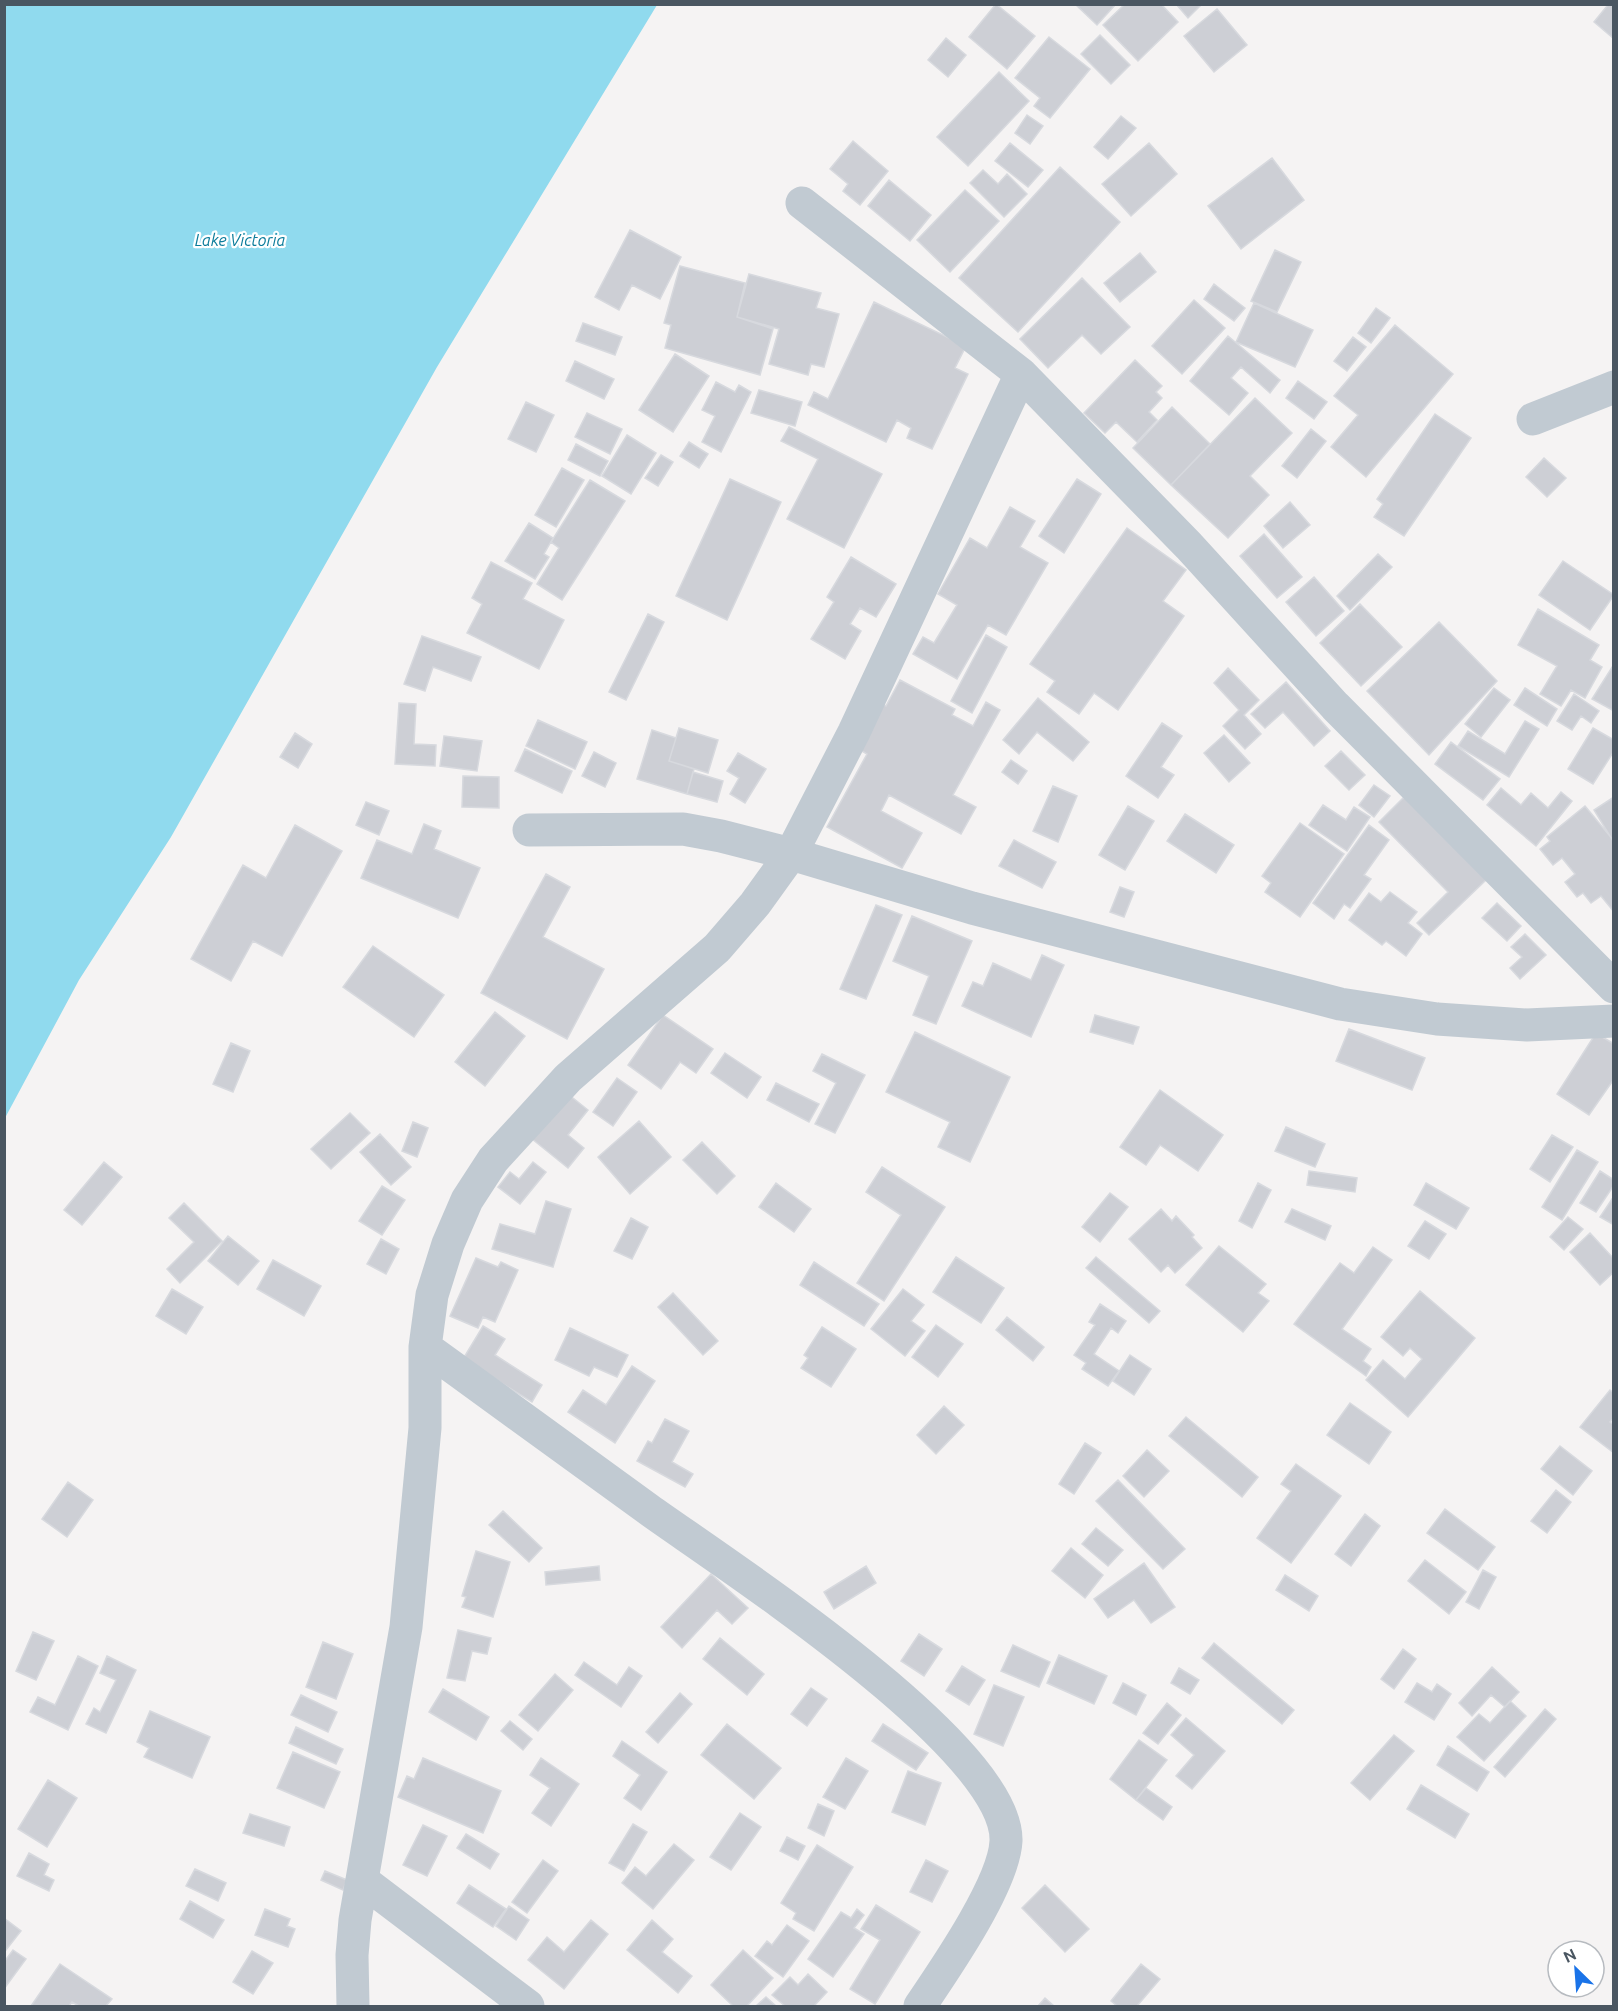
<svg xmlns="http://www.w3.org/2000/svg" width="1618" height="2011" viewBox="0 0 1618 2011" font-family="Ubuntu,sans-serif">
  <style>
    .water { fill: #90daee }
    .building { fill: #cdcfd5; stroke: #d7d9de; stroke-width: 1.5 }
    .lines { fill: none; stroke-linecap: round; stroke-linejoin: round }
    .street { stroke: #c1cad2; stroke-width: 33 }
    .labels { text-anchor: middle; stroke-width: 4.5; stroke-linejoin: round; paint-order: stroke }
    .water-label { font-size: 16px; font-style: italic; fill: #0c7c9b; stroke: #fff }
  </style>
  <rect width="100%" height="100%" fill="#f5f3f3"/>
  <path class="water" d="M5,4L657,5L437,367L171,837L79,980L5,1118Z"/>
  <path class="building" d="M996,4L1035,36L1007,69L969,37Z
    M1075,4H1116L1097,25Z
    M1125,4H1161L1178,22L1138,61L1103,25Z
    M1176,4H1202L1188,18Z
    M1604,4H1614V39L1594,22L1607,6Z
    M1217,9L1247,45L1214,72L1184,36Z
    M1100,35L1130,65L1111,84L1081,54Z
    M1049,37L1090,69L1050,118L1034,106L1040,98L1015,78Z
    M946,38L966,55L948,77L928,60Z
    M999,72L1029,101L968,166L937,137Z
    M1027,115L1043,126L1030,144L1015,133Z
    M1121,116L1136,128L1108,159L1094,147Z
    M853,141L888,171L860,205L843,191L848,184L830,169Z
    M1010,143L1043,170L1028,187L995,161Z
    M1149,143L1177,174L1131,216L1102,184Z
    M1272,158L1304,200L1241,249L1208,206Z
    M1060,167L1120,222L1018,332L959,278Z
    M983,170L998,184L1007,174L1027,194L1004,217L970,183Z
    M889,180L931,215L910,241L868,206Z
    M965,190L999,221L950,272L917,240Z
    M630,230L681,257L660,299L632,285L619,310L595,297Z
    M1275,250L1301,262L1277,312L1251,301Z
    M1140,253L1156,272L1120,302L1104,283Z
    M680,266L745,283L737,317L773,329L760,375L665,348L671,325L664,323Z
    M749,274L821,293L816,308L839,314L824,367L811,364L808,375L769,364L779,329L737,317Z
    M1082,278L1130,327L1101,354L1082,335L1048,368L1020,339Z
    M1214,284L1245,308L1234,321L1204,299Z
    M1194,300L1225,328L1182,374L1152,346Z
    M874,302L966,346L955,368L968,374L932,449L907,438L911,428L897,420L886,442L808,405L814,392L828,399Z
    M1254,303L1313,330L1295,367L1236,342Z
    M1376,308L1390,318L1371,343L1358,333Z
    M583,323L622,337L615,355L576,341Z
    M1395,325L1453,374L1366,477L1331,447L1358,415L1334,396Z
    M1228,336L1280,380L1270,393L1241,367L1231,378L1248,393L1229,415L1190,381Z
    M1353,337L1366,347L1347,371L1334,361Z
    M675,354L709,376L673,432L639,410Z
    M1135,360L1162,386L1156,392L1162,398L1149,412L1157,420L1137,442L1116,422L1105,433L1084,413Z
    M575,361L614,379L604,399L566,381Z
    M1298,381L1327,402L1314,419L1286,398Z
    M716,382L735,392L739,385L751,392L721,452L702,442L715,416L702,410Z
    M759,390L802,402L795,426L751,413Z
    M1255,398L1292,433L1250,476L1269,495L1228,538L1171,485Z
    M526,402L554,415L536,452L508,439Z
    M1172,407L1210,444L1171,485L1133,448Z
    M587,413L622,429L610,454L575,437Z
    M1435,414L1471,438L1404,536L1374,517L1383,504L1377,499Z
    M789,427L882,474L844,548L787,519L818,459L781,441Z
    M1311,429L1326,441L1297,478L1282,466Z
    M627,435L656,453L631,494L602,476Z
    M689,442L708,454L699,468L680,456Z
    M576,444L608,461L600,476L568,460Z
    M661,455L673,462L658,486L645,478Z
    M1544,458L1566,478L1547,497L1526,477Z
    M562,468L584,480L556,527L535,515Z
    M730,479L781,502L727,620L676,596Z
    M1077,479L1101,494L1064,553L1039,536Z
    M590,480L625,501L562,600L537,584L559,548L551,542Z
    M1290,502L1310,525L1283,548L1264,526Z
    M1010,507L1035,521L1020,547L1048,563L1006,635L988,625L957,679L913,654L923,637L934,643L957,605L938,594L970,538L987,548Z
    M529,523L553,538L544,554L549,557L535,579L505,561Z
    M1127,528L1186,570L1163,601L1184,616L1118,710L1094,693L1079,714L1047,692L1055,681L1030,664Z
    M1264,534L1302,577L1277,598L1240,556Z
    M1378,554L1392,567L1350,610L1337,596Z
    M851,557L896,584L876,617L860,608L850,624L861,631L845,659L811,639L834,602L827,597Z
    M1563,561L1614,595L1590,630L1539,595Z
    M491,562L532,583L523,599L564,620L539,669L467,633L482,604L472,598Z
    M1314,577L1344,611L1316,636L1286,602Z
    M1360,604L1402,647L1361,686L1320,643Z
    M1538,609L1599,645L1590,660L1602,667L1585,698L1571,690L1561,706L1540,694L1557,666L1518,645Z
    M648,614L664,622L626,700L609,692Z
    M1439,622L1497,681L1429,755L1367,691Z
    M986,635L1007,647L972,713L951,701Z
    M422,636L481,657L471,681L433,667L425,691L404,684Z
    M1614,664V711L1592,699Z
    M1228,668L1259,700L1244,715L1261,734L1245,749L1223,726L1239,710L1214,683Z
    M900,680L955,709L952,715L973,726L986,702L1000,710L953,795L976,807L961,834L889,795L881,811L922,833L902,868L827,827L867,754L855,747L879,702L886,706Z
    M1286,682L1330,731L1314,746L1283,712L1265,728L1251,714Z
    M1494,688L1510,700L1481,737L1465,724Z
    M1525,688L1557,709L1547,726L1514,705Z
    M1574,694L1599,711L1591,723L1581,716L1572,730L1557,721Z
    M1038,698L1089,742L1073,761L1037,732L1019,754L1003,740Z
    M399,703L416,704L414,744L436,745L435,766L395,764Z
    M538,720L587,742L575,769L526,746Z
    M1525,721L1539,729L1509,777L1458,746L1468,731L1505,754Z
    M1162,723L1182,736L1161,767L1174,775L1158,798L1126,776Z
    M679,728L718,740L708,773L669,761Z
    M1593,728L1614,740V751L1593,784L1568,769Z
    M652,730L676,738L669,761L694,769L687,794L637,779Z
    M295,733L312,744L298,768L280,757Z
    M1224,735L1250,763L1229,782L1204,753Z
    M444,736L482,741L477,771L440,766Z
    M1451,742L1500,779L1483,800L1435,764Z
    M525,749L572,771L562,793L515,771Z
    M1341,751L1365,775L1349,790L1325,766Z
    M594,752L616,763L605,787L582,776Z
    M738,753L766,769L745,803L730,794L739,778L727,771Z
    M1011,760L1027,771L1018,784L1002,772Z
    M693,772L723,781L717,802L687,794Z
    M463,776L499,777V808L462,807Z
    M1374,785L1390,796L1374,817L1359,805Z
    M1053,786L1077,796L1058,842L1033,831Z
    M1501,788L1521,805L1531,793L1548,808L1561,792L1572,801L1536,846L1487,805Z
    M1404,797L1486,880L1429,935L1417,923L1448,892L1379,822Z
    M1614,797V841H1613L1594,810Z
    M366,802L389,811L379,835L356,825Z
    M1323,805L1346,820L1354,807L1370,817L1347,851L1309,825Z
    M1128,806L1154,821L1125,870L1099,855Z
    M1585,806L1614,841V912L1601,896L1591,903L1583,893L1577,897L1565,882L1575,874L1562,858L1553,865L1540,849L1550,841L1547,837Z
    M1185,814L1234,845L1216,873L1167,841Z
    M1300,823L1344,854L1300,917L1265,892L1271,883L1262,876Z
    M424,824L441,831L434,849L480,868L458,918L361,878L377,840L412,854Z
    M295,825L342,851L282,956L253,941L231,981L191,959L243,865L266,878Z
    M1369,825L1389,840L1364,875L1371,879L1350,908L1344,904L1334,919L1313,903Z
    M1014,840L1056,862L1042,888L999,866Z
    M546,874L570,887L543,937L604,969L567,1039L481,993Z
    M1120,887L1134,892L1124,917L1110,912Z
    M1390,892L1417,912L1408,923L1422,934L1406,956L1386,941L1382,945L1349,920L1369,893L1381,902Z
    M1497,903L1521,926L1507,941L1482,918Z
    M876,905L902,915L866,999L840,989Z
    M912,916L972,941L936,1024L913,1015L929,976L893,961Z
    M1525,934L1546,955L1520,979L1510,968L1522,957L1511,947Z
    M373,946L444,995L414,1037L343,987Z
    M1042,955L1064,965L1031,1037L962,1006L973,982L983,986L993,963L1031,980Z
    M495,1012L525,1036L485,1086L455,1062Z
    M663,1015L713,1049L696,1073L680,1062L661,1089L628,1065Z
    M1095,1015L1139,1027L1133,1044L1090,1032Z
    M1349,1029L1425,1058L1412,1090L1336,1061Z
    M915,1032L1010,1077L970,1162L938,1147L950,1122L886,1092Z
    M1596,1033L1614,1044V1079L1589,1115L1557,1094Z
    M231,1043L250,1051L233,1092L213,1084Z
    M725,1053L761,1077L747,1098L711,1073Z
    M822,1054L865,1075L835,1133L815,1124L836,1083L813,1071Z
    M617,1078L637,1092L613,1126L593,1112Z
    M776,1083L819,1104L809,1122L767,1100Z
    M1160,1090L1223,1135L1198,1171L1160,1145L1146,1165L1120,1147Z
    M568,1094L588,1110L568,1135L584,1148L568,1168L532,1139Z
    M350,1113L370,1133L331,1169L311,1149Z
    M639,1121L671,1157L630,1194L598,1157Z
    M413,1122L428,1128L417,1157L402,1151Z
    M1286,1127L1325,1144L1315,1167L1275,1151Z
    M380,1134L411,1167L391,1185L360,1152Z
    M1552,1135L1573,1147L1550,1182L1530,1169Z
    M702,1142L735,1176L717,1194L683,1160Z
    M1577,1150L1598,1162L1562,1220L1542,1207Z
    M104,1162L122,1177L82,1225L64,1210Z
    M533,1162L546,1172L520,1204L498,1187L510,1172L519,1179Z
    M882,1167L945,1207L884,1301L857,1283L901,1215L866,1192Z
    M1309,1171L1357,1178L1355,1192L1307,1185Z
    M1600,1171L1614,1180V1185L1596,1212L1580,1203Z
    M776,1183L811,1209L794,1232L759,1207Z
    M1258,1183L1271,1190L1252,1228L1239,1221Z
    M1426,1183L1469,1208L1456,1229L1414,1205Z
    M382,1186L405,1200L382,1235L359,1221Z
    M1110,1193L1128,1207L1100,1242L1082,1227Z
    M1614,1196V1225L1600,1217Z
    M546,1201L571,1209L553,1267L492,1249L500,1224L535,1234Z
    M184,1203L222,1241L180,1283L167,1269L194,1242L169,1218Z
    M1161,1209L1172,1221L1176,1216L1194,1235L1192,1237L1202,1248L1175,1273L1168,1265L1161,1272L1129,1239Z
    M1292,1209L1331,1226L1325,1240L1285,1222Z
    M1568,1217L1583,1229L1564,1250L1550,1237Z
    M631,1218L648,1227L632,1259L614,1251Z
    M1425,1221L1446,1234L1429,1259L1408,1246Z
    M1590,1233L1614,1259V1272L1600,1285L1570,1252Z
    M228,1236L259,1261L238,1285L208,1261Z
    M381,1239L399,1249L386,1274L367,1264Z
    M1219,1246L1266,1284L1258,1293L1269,1301L1243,1332L1186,1285Z
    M1373,1247L1392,1260L1342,1329L1371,1349L1363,1361L1371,1367L1366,1376L1294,1324L1340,1263L1354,1273Z
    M956,1257L1004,1288L981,1323L933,1292Z
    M1096,1257L1160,1311L1149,1323L1086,1268Z
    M476,1258L498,1267L501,1262L518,1270L495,1322L483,1317L478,1328L450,1316Z
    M273,1260L321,1286L304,1316L257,1289Z
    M814,1262L879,1304L864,1326L800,1285Z
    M172,1289L203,1307L186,1334L156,1316Z
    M903,1289L924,1305L911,1321L925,1331L905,1356L871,1329Z
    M1420,1291L1475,1338L1408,1417L1366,1380L1383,1360L1405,1379L1422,1359L1410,1348L1403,1356L1381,1337Z
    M673,1293L718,1341L703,1355L658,1307Z
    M1100,1304L1126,1321L1118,1333L1111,1328L1094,1354L1119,1371L1108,1386L1082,1369L1086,1363L1074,1355L1095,1325L1089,1322Z
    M1007,1317L1044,1347L1033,1361L996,1330Z
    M936,1325L963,1344L938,1377L912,1357Z
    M483,1326L505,1339L495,1355L542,1385L532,1402L463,1359Z
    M822,1327L856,1349L831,1387L801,1368L808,1358L804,1355Z
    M570,1328L628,1355L617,1377L594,1367L589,1376L555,1360Z
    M1130,1355L1151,1369L1134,1395L1113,1381Z
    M632,1366L655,1381L615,1443L568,1412L583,1390L606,1405Z
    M1610,1390L1614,1393V1418L1610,1422L1614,1425V1453L1580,1427Z
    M1350,1403L1391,1432L1369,1464L1327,1435Z
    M944,1406L964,1425L936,1454L917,1435Z
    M1186,1417L1258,1477L1242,1497L1169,1436Z
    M665,1419L689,1431L672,1462L693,1474L685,1487L637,1461L648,1441L652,1443Z
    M1085,1443L1101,1453L1074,1494L1059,1484Z
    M1560,1446L1592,1471L1573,1495L1541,1469Z
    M1147,1450L1169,1471L1144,1497L1123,1476Z
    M1296,1464L1341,1496L1291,1563L1257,1538L1291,1491L1281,1484Z
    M1118,1480L1185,1549L1163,1569L1096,1501Z
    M68,1482L93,1500L67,1537L42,1519Z
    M1556,1490L1571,1502L1547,1533L1531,1521Z
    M1445,1509L1495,1547L1478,1570L1427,1533Z
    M503,1511L542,1548L529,1562L489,1525Z
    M1365,1514L1380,1526L1351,1566L1335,1554Z
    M1096,1528L1123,1550L1108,1566L1082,1544Z
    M1071,1548L1103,1575L1085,1598L1052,1571Z
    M476,1551L510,1562L493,1617L462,1607L466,1597L462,1596Z
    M1425,1560L1466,1592L1449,1614L1408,1581Z
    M1144,1563L1175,1607L1151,1623L1134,1600L1108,1618L1094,1599Z
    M599,1566L600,1580L546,1585L545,1572Z
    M866,1566L876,1583L834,1609L824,1592Z
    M1483,1570L1496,1577L1479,1609L1466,1602Z
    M711,1574L748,1608L732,1624L717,1610L682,1648L661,1627Z
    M1285,1575L1318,1596L1309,1611L1276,1590Z
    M458,1630L491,1638L487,1654L472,1651L465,1681L447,1678Z
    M33,1632L54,1641L36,1680L16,1671Z
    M919,1634L942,1649L924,1676L901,1661Z
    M720,1638L764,1674L747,1695L703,1659Z
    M323,1642L353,1654L336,1699L306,1687Z
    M1214,1643L1294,1710L1282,1724L1202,1658Z
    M1013,1645L1050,1662L1039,1687L1001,1671Z
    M1403,1649L1416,1659L1394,1689L1381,1679Z
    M1059,1655L1107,1676L1094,1704L1047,1683Z
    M78,1656L98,1666L68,1730L30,1712L38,1697L55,1705Z
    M107,1656L136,1670L106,1733L86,1724L94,1708L100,1712L116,1680L100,1673Z
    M584,1662L617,1685L629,1667L642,1676L621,1707L575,1675Z
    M962,1666L985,1680L969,1705L946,1691Z
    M1492,1667L1519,1692L1505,1707L1491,1695L1472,1716L1459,1703Z
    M1179,1668L1199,1680L1190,1694L1171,1683Z
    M555,1674L573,1690L538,1731L519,1715Z
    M1123,1683L1146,1695L1136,1715L1113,1703Z
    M1417,1683L1432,1692L1437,1684L1451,1694L1434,1720L1405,1702Z
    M994,1685L1024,1697L1003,1746L974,1734Z
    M811,1688L827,1699L807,1726L791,1714Z
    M443,1689L489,1717L476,1740L429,1712Z
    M680,1693L692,1704L658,1743L646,1732Z
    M301,1695L337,1712L328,1732L291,1715Z
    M1510,1701L1526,1716L1484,1761L1457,1737L1479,1714L1490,1723Z
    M1167,1703L1181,1715L1158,1744L1143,1733Z
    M1545,1709L1556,1719L1505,1777L1494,1767Z
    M150,1711L210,1737L192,1778L144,1757L149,1748L137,1742Z
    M1186,1718L1225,1751L1192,1789L1176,1776L1194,1755L1171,1735Z
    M510,1721L532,1739L523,1750L501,1731Z
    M727,1724L781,1768L754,1799L701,1755Z
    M883,1724L928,1753L916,1770L872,1741Z
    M296,1727L343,1749L336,1764L289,1743Z
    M1394,1735L1414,1751L1370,1800L1351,1783Z
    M1139,1740L1167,1760L1136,1800L1110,1779Z
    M622,1741L667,1772L641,1810L624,1798L640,1775L613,1756Z
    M1448,1746L1489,1772L1477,1791L1437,1765Z
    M293,1752L340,1772L324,1808L277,1788Z
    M423,1758L501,1791L483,1833L398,1797L407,1776L414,1779Z
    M541,1758L579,1784L551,1826L532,1813L550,1788L530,1775Z
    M846,1758L868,1771L845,1809L823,1797Z
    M908,1771L941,1783L925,1825L892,1812Z
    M48,1780L77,1798L47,1847L18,1829Z
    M1421,1785L1469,1814L1455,1838L1407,1809Z
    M1146,1788L1172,1807L1163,1820L1136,1800Z
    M818,1804L834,1811L824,1836L808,1828Z
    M740,1813L761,1827L731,1870L710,1857Z
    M250,1814L290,1827L284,1846L243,1833Z
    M633,1824L647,1832L624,1871L609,1863Z
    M423,1825L447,1836L427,1876L403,1865Z
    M466,1834L499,1854L490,1869L457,1848Z
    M787,1837L805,1846L798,1860L780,1851Z
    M674,1844L694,1860L653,1909L622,1883L635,1867L646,1876Z
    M817,1845L853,1867L814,1931L793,1919L796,1913L781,1903Z
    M29,1853L49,1864L44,1875L54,1880L49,1891L17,1876Z
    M543,1860L558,1871L527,1913L512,1902Z
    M926,1860L948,1871L932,1902L910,1892Z
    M195,1869L226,1883L218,1901L186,1886Z
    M325,1871L347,1880L343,1890L321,1880Z
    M469,1885L506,1909L493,1927L457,1903Z
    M1045,1885L1089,1929L1065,1952L1022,1908Z
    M190,1901L224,1920L213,1938L180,1919Z
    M876,1905L920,1932L875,2004L850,1989L880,1940L861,1929Z
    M509,1906L529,1920L516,1940L496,1926Z
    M265,1909L290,1919L287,1926L295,1929L288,1947L255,1935Z
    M857,1909L864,1915L854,1928L864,1934L833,1977L808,1959L841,1912L851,1918Z
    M4,1918L21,1931L6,1950L4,1949Z
    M591,1920L608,1934L564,1989L528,1960L547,1937L564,1952Z
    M652,1920L673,1939L662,1952L692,1976L678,1993L627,1950Z
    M787,1925L809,1941L783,1977L755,1956L767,1941L772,1945Z
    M13,1950L26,1959L4,1989V1962Z
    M743,1950L773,1978L747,2006H733L711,1985Z
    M252,1951L273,1963L253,1994L233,1982Z
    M60,1964L112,1999L106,2006H79L72,2002L69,2006H31Z
    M1141,1964L1160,1979L1137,2006H1117L1111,2001Z
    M808,1974L827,1992L814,2006H785L772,1995L790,1977L798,1985Z
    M766,1997L776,2006H756Z
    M1045,1998L1054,2006H1038Z"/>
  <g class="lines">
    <path class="street" d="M802,203L1021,374L1189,546L1335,706L1614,987
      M1533,419L1614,387
      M529,830L683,829L721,836L791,854L972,908L1340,1004L1437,1019L1527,1025L1614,1021
      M425,1347C499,1401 573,1455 648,1509C723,1563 1009,1747 1006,1841C1004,1884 945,1969 920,2006
      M363,1881L528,2006
      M353,2006L352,1955L355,1920L406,1627L425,1428V1347L432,1295L448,1244L467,1200L493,1160L568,1078L717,948L755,904L791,854L854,732L1021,374"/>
  </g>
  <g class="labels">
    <g class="water-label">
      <text x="240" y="246">Lake Victoria</text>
    </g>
  </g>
  <rect width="1618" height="2011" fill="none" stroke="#4a5661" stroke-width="12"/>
  <g transform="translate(1576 1969) rotate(335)"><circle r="28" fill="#ffffff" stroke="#b7bbc0" stroke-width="1.5"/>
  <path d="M0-4.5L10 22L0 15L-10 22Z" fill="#1a73e8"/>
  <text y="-9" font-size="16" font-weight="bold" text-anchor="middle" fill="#4a5661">N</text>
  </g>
</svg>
